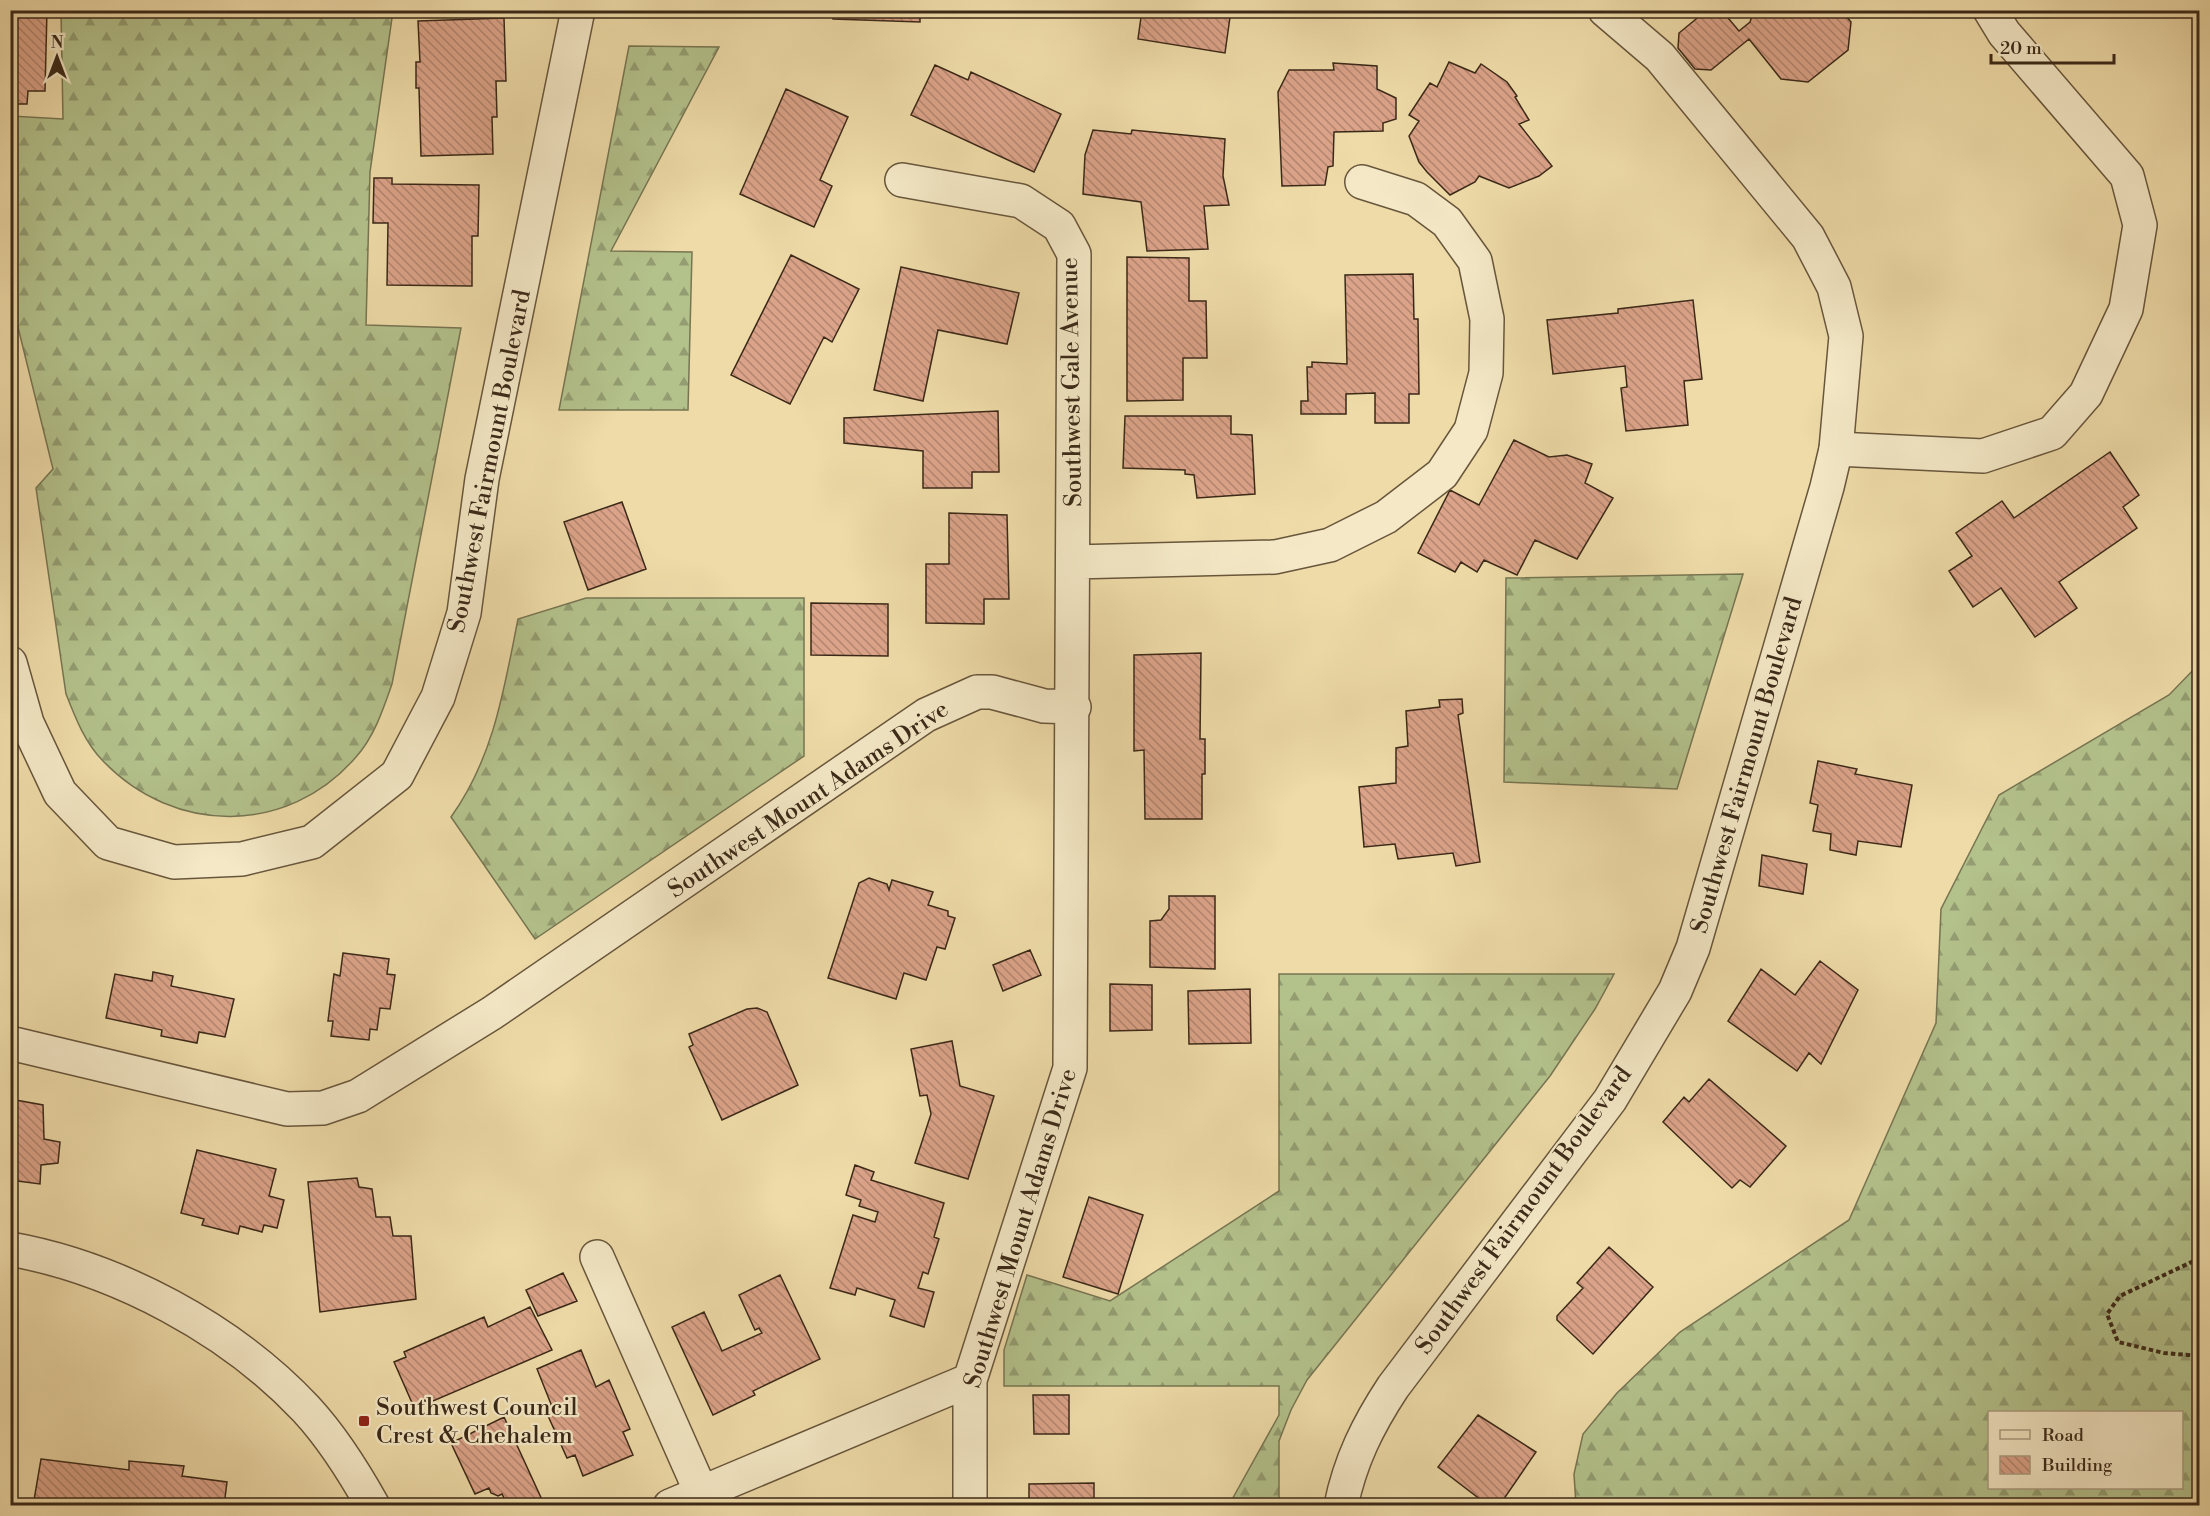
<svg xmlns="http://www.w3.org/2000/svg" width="2210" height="1516" viewBox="0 0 2210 1516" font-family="'Libre Bodoni',serif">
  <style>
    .forest { fill: url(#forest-firs); stroke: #777552; stroke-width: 1.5; fill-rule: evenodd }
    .building { fill: url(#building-back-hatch); stroke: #3b2918; stroke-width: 1.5 }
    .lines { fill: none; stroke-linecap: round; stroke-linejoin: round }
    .minor-casing { stroke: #68563c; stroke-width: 36 }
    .tertiary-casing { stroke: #68563c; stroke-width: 36 }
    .path { stroke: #3b2918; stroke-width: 4; stroke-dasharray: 4.5 3; stroke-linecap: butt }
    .minor { stroke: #f4e8c6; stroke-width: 33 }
    .tertiary { stroke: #f4e8c6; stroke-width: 33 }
    .poi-dot { fill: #8f2418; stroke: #f4e8c6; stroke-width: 2 }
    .labels { text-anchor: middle; stroke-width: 4.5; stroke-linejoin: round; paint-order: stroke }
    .street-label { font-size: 24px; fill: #3b2918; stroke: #f4e8c6 }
    .poi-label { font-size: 24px; fill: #3b2918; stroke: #f4e8c6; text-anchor: start }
  </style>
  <defs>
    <pattern id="forest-firs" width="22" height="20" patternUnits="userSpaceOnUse" patternTransform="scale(1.5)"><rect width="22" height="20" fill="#b3c18b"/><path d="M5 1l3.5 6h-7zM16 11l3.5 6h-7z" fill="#939d71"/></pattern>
    <pattern id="building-back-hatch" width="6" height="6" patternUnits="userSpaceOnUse" patternTransform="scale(1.5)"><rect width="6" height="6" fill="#dba389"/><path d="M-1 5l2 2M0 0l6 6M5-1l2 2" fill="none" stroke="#b3856f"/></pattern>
  </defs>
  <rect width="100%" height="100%" fill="#eedba8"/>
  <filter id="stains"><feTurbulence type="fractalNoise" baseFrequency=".00333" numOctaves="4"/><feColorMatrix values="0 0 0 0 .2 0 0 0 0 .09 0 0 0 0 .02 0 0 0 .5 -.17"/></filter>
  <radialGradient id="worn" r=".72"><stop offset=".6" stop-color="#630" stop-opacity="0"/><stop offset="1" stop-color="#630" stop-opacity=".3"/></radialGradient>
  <path class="forest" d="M61,11H393L370,172L366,325L461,328L392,684C383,710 374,737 356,757C288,836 174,835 103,761C85,743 75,717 66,694L36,488L53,469L11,299V116L63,119Z
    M629,46L719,47L611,251L692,252L688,410H559Z
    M1743,574L1677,789L1504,782L1506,578Z
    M586,598H804V756L535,939L451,817C494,757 504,689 518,619Z
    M2199,664V1505H1576L1574,1474L1583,1434L1617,1393L1680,1332L1849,1220L1936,1023L1941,909L1999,795L2169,695ZM2182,1412V1488H1990V1412Z
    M1279,974H1614L1595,1009L1550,1076L1307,1380L1291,1410L1279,1441V1505H1229L1279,1415V1386H1004V1350L1027,1275L1110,1301L1279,1191Z"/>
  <path class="building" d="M10,10H47L45,91H28L27,104H10Z
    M832,10H920V22L833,19Z
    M1142,10H1231L1225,53L1138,39Z
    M1707,10L1723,12L1739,31L1750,22L1754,10H1841L1851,22L1848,50L1808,82L1781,79L1749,39L1711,70L1695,69L1678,48L1679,33Z
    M504,18L506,81H496L497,117H492L493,154L421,156L419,88H416V62H420L418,21Z
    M1449,62L1475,73L1481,64L1507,82L1517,96L1515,97L1529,120L1519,124L1552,166L1539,176L1509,188L1479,176L1475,182L1450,195L1427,172L1419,162L1409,136L1419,121L1409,115L1430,83L1437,87Z
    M1333,63L1377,66V89L1396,98V119L1383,123V131L1334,132L1333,166L1328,167L1325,185L1282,186L1278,92L1289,70H1334Z
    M935,65L968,80L971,72L1061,114L1034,172L911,115Z
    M786,89L848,117L820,180L832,186L814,227L740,194Z
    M1093,130L1131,134L1132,130L1225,139L1223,176L1229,205L1204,206L1208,249L1147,251L1141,202L1083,194L1085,155Z
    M374,178H392V184L479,185L478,236H472V286L387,285L388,223H373Z
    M791,255L859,289L832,342L824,337L790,404L731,375Z
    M1127,257L1189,258V301H1206L1207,358H1183V400L1127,401Z
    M901,267L1019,293L1007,344L938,330L923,401L874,390Z
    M1413,274L1414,319H1418L1419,394H1409V423H1375V393L1346,394V414H1301V401H1308L1307,367H1312V362L1347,364L1345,275Z
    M1693,300L1702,379L1684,381L1688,425L1626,431L1621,388L1627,387L1625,366L1553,374L1547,320L1618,313V309Z
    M998,411L999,472H972V488H923V451L844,443V418Z
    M1125,416H1231V434L1252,435L1255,494L1197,498L1194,475L1185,474V470L1123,468Z
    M1514,440L1549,457L1567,455L1592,464L1585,483L1613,498L1577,559L1535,540L1517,575L1484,560L1477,572L1461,562L1455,572L1418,553L1450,490L1479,505Z
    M2110,452L2139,495L2123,507L2137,528L2059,582L2077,608L2035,637L2001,588L1973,607L1949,571L1972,556L1956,533L2002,501L2014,518Z
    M622,502L646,569L588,590L564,522Z
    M949,513L1007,515L1009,599H984V624L926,623V564H949Z
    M811,603L888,604V656L811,655Z
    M1201,653L1200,739H1205V774H1202V819H1145L1144,750L1134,751V655Z
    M1462,699L1463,713L1458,715L1480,862L1456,866L1453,853L1398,859L1395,844L1364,847L1359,787L1396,783V748L1408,746L1406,711L1440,707L1439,700Z
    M1818,761L1857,769L1855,774L1912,785L1901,847L1858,841L1856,855L1830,850L1831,834L1813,831L1818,805L1810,803Z
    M1762,855L1807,864L1803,894L1759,886Z
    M869,878L887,884L889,890L892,880L933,892L928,905L948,911V916L955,918L945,949L937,947L926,980L904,973L896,999L828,978L859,883Z
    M1169,896H1215V969L1150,967V921L1161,920L1169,909Z
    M1030,950L1041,975L1003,991L993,965Z
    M343,953L389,959L387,974L395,975L390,1009L380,1008L377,1030L370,1029L369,1040L331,1036L333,1021H328L334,974L340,976Z
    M1820,961L1858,990L1821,1064L1809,1053L1797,1071L1728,1021L1761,969L1795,995Z
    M153,972L173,976L171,986L234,999L225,1037L199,1032L197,1043L161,1036L162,1030L106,1018L115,974L152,981Z
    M1110,984L1152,985V1030L1110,1031Z
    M1250,989L1251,1043L1189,1044L1188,991Z
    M757,1008L767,1012L798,1085L722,1120L689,1047L693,1045L689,1034L747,1009Z
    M952,1041L960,1086L994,1096L968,1179L915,1163L931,1114L927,1095L920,1096L911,1049Z
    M1709,1079L1786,1146L1750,1187L1740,1180L1732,1188L1663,1122L1684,1097L1689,1102Z
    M10,1099L43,1105L44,1139L60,1142L58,1163L41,1165L40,1184L10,1180Z
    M197,1150L276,1169L269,1196L284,1200L277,1228L264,1225L262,1232L240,1226L238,1234L202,1225L204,1219L181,1213Z
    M855,1165L874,1172L871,1180L944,1203L934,1237L939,1239L928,1274L923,1272L918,1288L934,1292L924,1327L890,1316L895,1300L857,1288L855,1295L830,1288L853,1215L875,1222L878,1212L859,1206L861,1200L846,1195Z
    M357,1178L359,1187L372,1189L376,1217H390L393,1236H411L416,1299L320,1312L308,1182Z
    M1089,1197L1143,1215L1118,1294L1063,1277Z
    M1609,1247L1653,1287L1593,1354L1557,1320V1316L1583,1288L1577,1283Z
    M563,1273L577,1301L538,1316L526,1290Z
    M780,1275L820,1359L753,1391L755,1395L713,1415L672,1327L704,1312L722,1351L762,1333L759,1328L755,1330L739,1295Z
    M530,1307L552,1350L426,1404L425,1400L413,1405L394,1362L406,1357L404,1352L484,1317L488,1327Z
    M581,1350L596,1387L609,1380L630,1429L623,1432L633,1455L583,1476L575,1455L567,1458L544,1407L551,1404L537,1369Z
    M1033,1395H1069V1434H1034Z
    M1478,1415L1536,1452L1499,1506H1489L1438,1467Z
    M504,1417L543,1502L535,1506H508L502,1494L498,1496L491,1493L489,1488L475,1494L451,1443Z
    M41,1459L129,1470V1461L184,1466L182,1476L227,1482L224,1506H33Z
    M1094,1483V1506H1029V1484Z"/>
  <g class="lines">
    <defs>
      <path id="minor" d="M902,180L1021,201L1059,226L1074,254L1070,1068L970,1380V1506
        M1836,449L1983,456L2052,433L2086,394L2126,309L2140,225L2127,176L2004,33L1990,10
        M1073,562L1275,557L1330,545L1386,517L1442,474L1471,430L1486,373L1487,319L1475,261L1447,222L1416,199L1362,182
        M10,1043L287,1109L323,1108L358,1096L492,1013L926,715L977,692H992L1044,706L1074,707
        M597,1257L701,1492
        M670,1506L970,1380"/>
      <path id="tertiary" d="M10,663L27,723L60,793L108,843L174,862L242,859L312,842L397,775L438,697L464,613L482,479L578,10
        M10,1249C117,1268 231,1329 306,1409C332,1437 354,1472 373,1506
        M1341,1506C1350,1461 1368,1425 1393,1387L1610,1100L1675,991L1693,948L1827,487L1836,449L1846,336L1834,287L1808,237L1660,57L1605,10"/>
    </defs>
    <use href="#minor" class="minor-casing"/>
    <use href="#tertiary" class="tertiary-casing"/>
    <path class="path" d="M2200,1258L2120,1296L2107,1314L2118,1342L2164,1353L2200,1356"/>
    <use href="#minor" class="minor"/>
    <use href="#tertiary" class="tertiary"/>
  </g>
  <rect class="poi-dot" x="358" y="1415" width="12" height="12" rx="3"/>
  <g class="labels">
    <g class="street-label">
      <text transform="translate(1071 382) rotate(-91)" y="8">Southwest Gale Avenue</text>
      <text transform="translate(489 461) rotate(-79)" y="8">Southwest Fairmount Boulevard</text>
      <text transform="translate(1746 765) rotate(-74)" y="8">Southwest Fairmount Boulevard</text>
      <text transform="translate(808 799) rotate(-34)" y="8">Southwest Mount Adams Drive</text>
      <text transform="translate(1523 1210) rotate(-54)" y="8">Southwest Fairmount Boulevard</text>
      <text transform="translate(1020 1228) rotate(-73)" y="8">Southwest Mount Adams Drive</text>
    </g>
    <g class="poi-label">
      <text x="376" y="1415">Southwest Council<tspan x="376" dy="28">Crest &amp; Chehalem</tspan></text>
    </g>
  </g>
  <rect width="2210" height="1516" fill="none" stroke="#eedba8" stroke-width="36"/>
  <rect x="12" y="12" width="2186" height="1492" fill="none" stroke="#3b2918" stroke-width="3"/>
  <rect x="18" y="18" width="2174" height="1480" fill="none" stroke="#3b2918" stroke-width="1.5"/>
  <rect x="1988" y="1411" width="195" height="78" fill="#f4e8c6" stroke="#aa9c80" stroke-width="1.5"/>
  <rect x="2000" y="1430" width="30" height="9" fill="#f4e8c6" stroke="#aa9c80" stroke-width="1.5"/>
  <text x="2042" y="1441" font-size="18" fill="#3b2918">Road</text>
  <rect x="2000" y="1456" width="30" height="18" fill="url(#building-back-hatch)" stroke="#aa9c80" stroke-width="1.5"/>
  <text x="2042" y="1471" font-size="18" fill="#3b2918">Building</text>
  <g transform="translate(57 57)" stroke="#f4e8c6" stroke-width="4.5" paint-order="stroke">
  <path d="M0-4.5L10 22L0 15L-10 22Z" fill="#3b2918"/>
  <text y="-9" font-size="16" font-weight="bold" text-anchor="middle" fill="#3b2918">N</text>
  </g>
  <path d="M1991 54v9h123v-9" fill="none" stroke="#3b2918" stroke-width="3"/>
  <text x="2000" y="54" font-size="18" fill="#3b2918" stroke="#f4e8c6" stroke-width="4.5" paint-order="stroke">20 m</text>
  <rect width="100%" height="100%" filter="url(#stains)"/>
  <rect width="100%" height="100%" fill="url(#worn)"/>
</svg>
